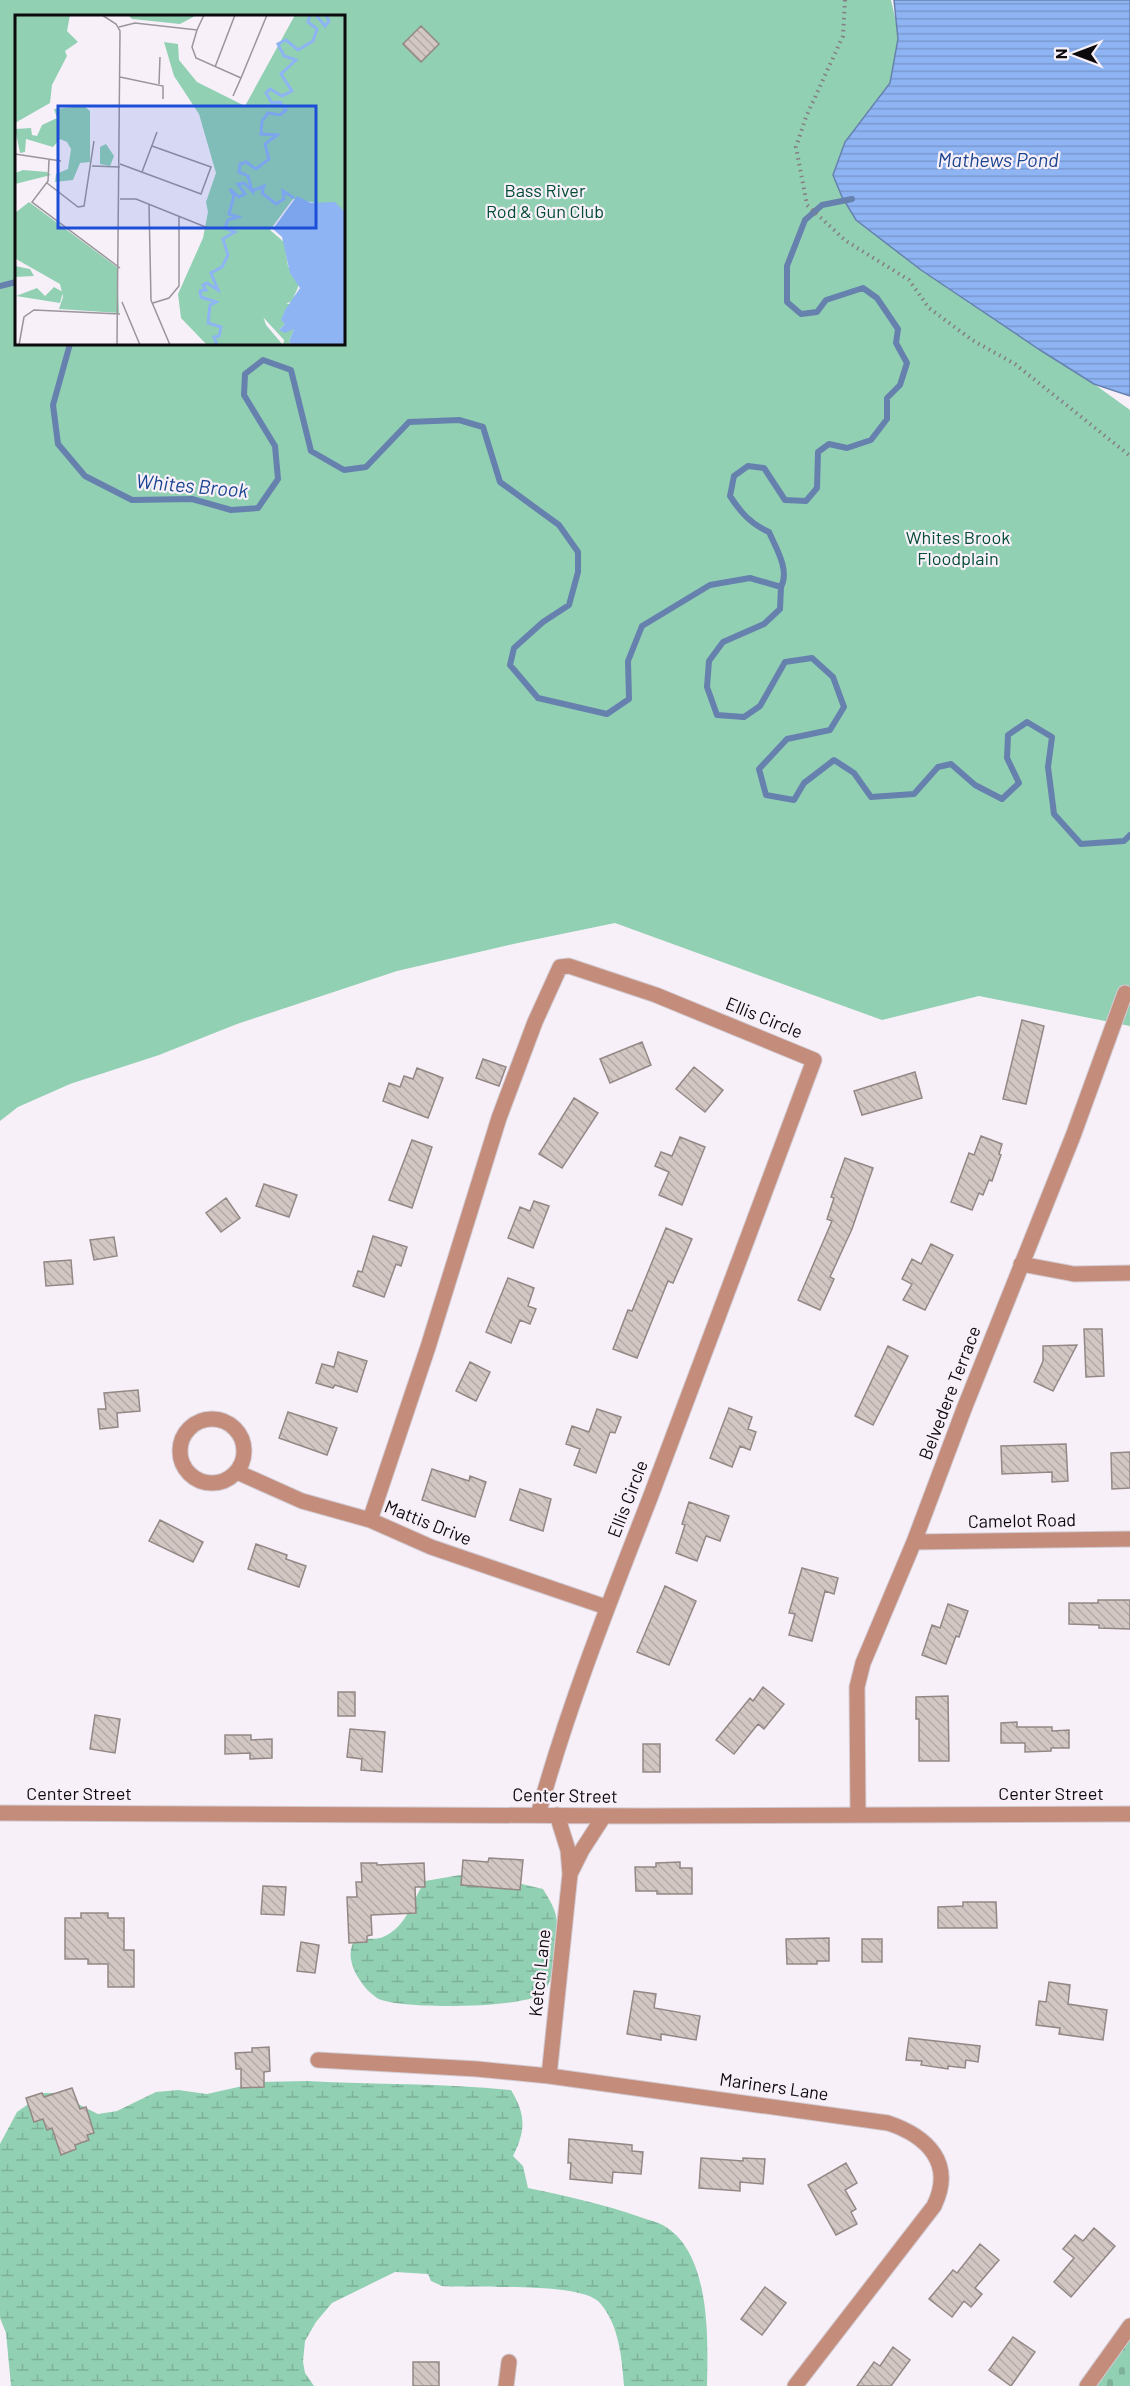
<svg xmlns="http://www.w3.org/2000/svg" width="1130" height="2386" viewBox="0 0 1130 2386" font-family="Barlow,sans-serif">
  <style>
    .wetland { fill: url(#wetland-marsh) }
    .cemetery { fill: url(#cemetery-stones) }
    .park { fill: #92d0b3; fill-rule: evenodd }
    .water { fill: url(#water-rules); stroke: #6781ae; stroke-width: 1.5 }
    .lines { fill: none; stroke-linecap: round; stroke-linejoin: round }
    .stream { stroke: #6781ae; stroke-width: 6 }
    .building { fill: url(#building-back-hatch); stroke: #938885; stroke-width: 1.5 }
    .minor-casing { stroke: #d2cbd3; stroke-width: 17 }
    .path { stroke: #847e84; stroke-width: 4; stroke-dasharray: 1.5 4.5; stroke-linecap: butt }
    .minor { stroke: #c48d7b; stroke-width: 15 }
    .labels { text-anchor: middle; stroke-width: 4.5; stroke-linejoin: round; paint-order: stroke }
    .park-label { font-size: 18px; fill: #034d35; stroke: #f8f0f9 }
    .street-label { font-size: 18px; fill: #0d0a0d; stroke: #f8f0f9 }
    .water-label { font-size: 20px; font-style: italic; fill: #1b468f; stroke: #f8f0f9 }
    .inset-river { fill: none; stroke: #8eb4f3; stroke-width: 3 }
    .inset-road { fill: none; stroke: #9a949b; stroke-width: 1.5 }
    .view { fill: #1d4ed8; fill-opacity: 0.15; stroke: #1d4ed8; stroke-width: 3 }
    .inset-edge { fill: none; stroke: #0d0a0d; stroke-width: 3 }
  </style>
  <defs>
    <pattern id="wetland-marsh" width="20" height="14" patternUnits="userSpaceOnUse" patternTransform="scale(1.5)"><rect width="20" height="14" fill="#92d0b3"/><path d="M1 5h8M5 5V1M11 12h8M15 12V8" fill="none" stroke="#7db199"/></pattern>
    <pattern id="cemetery-stones" width="16" height="16" patternUnits="userSpaceOnUse" patternTransform="scale(1.5)"><rect width="16" height="16" fill="#92d0b3"/><path d="M2 7V4a2 2 0 0 1 4 0v3zM10 15v-3a2 2 0 0 1 4 0v3z" fill="#7db199"/></pattern>
    <pattern id="water-rules" width="6" height="5" patternUnits="userSpaceOnUse" patternTransform="scale(1.5)"><rect width="6" height="5" fill="#8eb4f3"/><path d="M0 2.5h6" fill="none" stroke="#7999cf"/></pattern>
    <pattern id="building-back-hatch" width="6" height="6" patternUnits="userSpaceOnUse" patternTransform="scale(1.5)"><rect width="6" height="6" fill="#d3c7c4"/><path d="M-1 5l2 2M0 0l6 6M5-1l2 2" fill="none" stroke="#b4aaa7"/></pattern>
  </defs>
  <rect width="100%" height="100%" fill="#f8f0f9"/>
  <path class="wetland" d="M460,1875L509,1881L543,1889C560,1916 559,1922 554,1954C552,1968 553,1987 539,1995C520,2008 397,2010 377,1998C368,1992 361,1983 356,1974C350,1962 348,1951 355,1939C364,1938 376,1940 383,1937C407,1927 412,1901 425,1881Z
    M307,2081C375,2085 443,2083 511,2090C526,2115 526,2130 513,2156L523,2166L528,2188C566,2196 603,2204 640,2217C648,2220 659,2222 666,2227C711,2256 708,2339 707,2386H624C622,2358 619,2325 600,2303C582,2281 474,2289 442,2286L431,2281L428,2274L395,2272L332,2303L316,2322L305,2341L303,2362L305,2373L314,2386H11L6,2333L0,2318V2144L17,2112L44,2093H63L78,2104L98,2114L117,2111L156,2092L178,2090L207,2094L260,2082Z"/>
  <path class="cemetery" d="M1130,2337V2386H1095Z"/>
  <path class="park" d="M0,0H891L909,77L858,213L1130,410V1026L979,996L882,1020L615,923L518,943L397,971L237,1024L159,1055L70,1084L18,1107L0,1121ZM16,16H344V344H16Z"/>
  <path class="water" d="M894,0H1130V396L1094,384L1040,350L921,270L856,220L842,197L833,175L845,142L890,83L898,39Z"/>
  <g class="lines">
    <path class="stream" d="M0,286L16,282
      M70,344L53,405L58,444L85,476L132,500L192,499L231,510L258,508L278,479L275,446L244,395L245,374L263,360L291,370L311,451L344,470L366,467L409,422L459,420L483,427L500,482L559,525L578,552V572L569,605L543,622L514,648L510,665L538,698L607,714L629,699L628,661L642,626L710,585L750,578L781,587L780,609L764,624L723,642L709,661L707,687L717,715L744,717L760,706L785,662L812,658L833,677L844,707L830,730L787,739L759,769L766,795L794,800L804,783L834,760L854,773L871,797L914,794L938,767L951,764L975,785L1002,799L1019,783L1007,758L1008,735L1027,722L1052,737L1048,767L1054,814L1081,844L1124,841L1130,835
      M781,587C790,570 776,548 769,532C751,524 741,513 730,496L734,476L748,466L764,468L785,500L806,501L817,488L818,452L829,444L847,448L871,440L887,419V398L900,385L907,363L896,343L898,329L877,298L863,288L826,300L817,312L801,314L787,302V266L805,220L822,205L852,199"/>
  </g>
  <path class="building" d="M421,26L439,44L421,62L403,44Z
    M1022,1020L1044,1026L1026,1104L1003,1099Z
    M642,1042L651,1065L610,1083L600,1059Z
    M483,1059L506,1067L499,1086L476,1078Z
    M694,1067L723,1090L705,1112L676,1089Z
    M417,1068L443,1078L428,1118L383,1101L389,1083L400,1087L404,1076L413,1079Z
    M915,1072L922,1098L862,1115L854,1091Z
    M574,1098L598,1113L562,1168L539,1154Z
    M981,1136L1002,1144L999,1154L1001,1155L992,1181L989,1180L983,1195L979,1193L972,1210L951,1202L969,1153L974,1155Z
    M680,1137L705,1147L682,1205L659,1195L669,1172L655,1166L661,1152L672,1156Z
    M412,1140L432,1147L412,1208L389,1200Z
    M845,1158L873,1168L852,1229L830,1277L834,1279L820,1310L798,1300L832,1221L827,1219L834,1198L831,1197Z
    M264,1184L297,1195L289,1217L256,1206Z
    M226,1198L240,1218L221,1232L206,1213Z
    M534,1201L549,1206L533,1248L508,1238L520,1207L530,1211Z
    M666,1228L692,1239L673,1283L668,1281L637,1358L613,1349L628,1310L632,1311Z
    M373,1236L407,1247L401,1266L396,1264L384,1297L353,1286L358,1271L362,1272Z
    M114,1237L117,1256L94,1260L90,1240Z
    M931,1244L953,1255L925,1310L903,1300L912,1284L902,1279L912,1259L921,1264Z
    M71,1260L73,1284L46,1286L44,1262Z
    M508,1278L534,1288L528,1306L536,1309L530,1324L520,1320L511,1343L486,1332Z
    M1084,1329H1102L1104,1376L1086,1377Z
    M1077,1345L1053,1391L1034,1382L1043,1361V1346Z
    M888,1346L908,1356L873,1425L855,1416Z
    M338,1352L367,1361L357,1392L335,1385L333,1388L316,1383L322,1364L334,1367Z
    M470,1362L490,1372L476,1401L456,1391Z
    M138,1390L140,1411L117,1413L118,1427L100,1429L98,1409H106L104,1393Z
    M729,1408L752,1417L748,1429L756,1432L750,1450L740,1446L732,1467L710,1458Z
    M597,1409L621,1417L615,1433L610,1432L596,1473L574,1465L580,1449L566,1444L572,1426L589,1432Z
    M288,1412L337,1428L327,1455L279,1438Z
    M1066,1444L1068,1481L1052,1482V1472L1002,1474L1001,1446Z
    M1130,1452V1488L1112,1489L1111,1453Z
    M432,1469L469,1481L470,1476L486,1482L475,1517L422,1500Z
    M520,1489L551,1499L543,1531L510,1520Z
    M689,1502L729,1516L720,1541L706,1536L697,1561L676,1553L685,1525L682,1524Z
    M160,1520L203,1542L193,1562L149,1541Z
    M256,1544L287,1555L286,1559L306,1566L299,1587L248,1569Z
    M802,1568L838,1578L834,1594L825,1591L812,1641L789,1635L795,1614L789,1613Z
    M665,1586L696,1601L669,1665L637,1652Z
    M1098,1600H1130V1629L1099,1628V1625L1069,1624V1603H1098Z
    M948,1604L968,1611L959,1637L956,1636L946,1664L922,1655L932,1625L940,1628Z
    M763,1687L784,1704L764,1729L758,1724L734,1754L716,1740L750,1698L753,1701Z
    M338,1692H355V1716H338Z
    M948,1696L949,1761H919V1719H916V1697Z
    M95,1715L120,1719L115,1753L90,1749Z
    M1017,1722V1727H1052V1731L1069,1730V1748H1051V1751L1025,1752V1743H1001V1723Z
    M350,1729L385,1732L382,1772L361,1770L362,1759L347,1757Z
    M225,1735H251V1740L272,1739V1758L250,1759V1753L225,1754Z
    M643,1744H660V1772H643Z
    M489,1858L523,1860L520,1890L461,1885L463,1860L488,1862Z
    M680,1862V1868H692V1894H657V1891H636L635,1867H656V1863Z
    M361,1863H377V1865L424,1863L425,1887H415L416,1913L371,1915L372,1935L367,1936V1942L349,1943L347,1897H357L356,1882H362Z
    M263,1886L286,1887L284,1915L261,1914Z
    M963,1902H996L997,1928H938V1907L963,1906Z
    M81,1913H108V1918H124V1950H134V1987H108V1964H88V1959H65V1918H81Z
    M829,1938V1961H817V1964H787L786,1939Z
    M862,1939H882V1962H862Z
    M301,1942L319,1945L315,1973L297,1971Z
    M1049,1982L1070,1985L1068,2004L1107,2010L1103,2040L1059,2034L1060,2028L1036,2025L1039,2001L1046,2002Z
    M634,1991L656,1994L654,2008L700,2016L696,2040L661,2034V2040L627,2034Z
    M909,2038L980,2046L978,2062L966,2060L965,2068L948,2066V2069L921,2065L922,2061L906,2060Z
    M269,2047L270,2071L264,2072V2087L241,2088V2069H236L235,2053L252,2052V2048Z
    M72,2088L80,2109L86,2107L94,2133L87,2135L89,2140L75,2145L76,2149L61,2155L52,2128L47,2130L43,2119L34,2122L26,2098L42,2093L44,2097Z
    M569,2139L632,2145V2151L643,2152L641,2174L613,2172L612,2183L570,2179L571,2163H568Z
    M701,2158L743,2161V2158L765,2159L763,2184L740,2182V2191L699,2188Z
    M846,2163L857,2183L845,2190L856,2209L851,2212L857,2224L836,2235L808,2185Z
    M1094,2228L1115,2246L1071,2297L1054,2282L1074,2258L1063,2249L1075,2235L1083,2241Z
    M980,2244L999,2260L975,2288L982,2294L971,2307L964,2301L952,2317L929,2299L953,2270L957,2273Z
    M765,2287L786,2303L762,2335L741,2319Z
    M1013,2337L1035,2352L1011,2386L989,2370Z
    M893,2347L910,2360L891,2386H857L874,2362L880,2366Z
    M413,2362H439V2386H413Z"/>
  <g class="lines">
    <defs>
      <path id="minor" d="M1021,1264L1074,1274L1130,1273
        M180 1451a32 32 0 1 1 64 0a32 32 0 1 1-64 0Z
        M237,1472L302,1501L370,1520L431,1547L606,1607
        M370,1520L428,1347L499,1118L535,1022L560,967L569,966L656,995L814,1060C759,1206 706,1352 650,1498C609,1603 568,1706 538,1815
        M914,1542L1130,1539
        M0,1813L644,1816L1130,1814
        M858,1815L857,1687L863,1663L914,1542L964,1409L1073,1136L1125,993
        M570,1874L582,1850L604,1816
        M318,2060L477,2069L549,2076L888,2123C927,2136 955,2163 934,2206L795,2386
        M549,2076L570,1874L568,1850L557,1815
        M506,2386L509,2362
        M1087,2386L1130,2326"/>
    </defs>
    <use href="#minor" class="minor-casing"/>
    <path class="path" d="M845,0L843,36L806,117L796,147L807,205L846,241L909,280L929,308L972,340L1015,364L1130,456"/>
    <use href="#minor" class="minor"/>
  </g>
  <g class="labels">
    <g class="park-label">
      <text x="545" y="197">Bass River<tspan x="545" dy="21">Rod &amp; Gun Club</tspan></text>
      <text x="958" y="544">Whites Brook<tspan x="958" dy="21">Floodplain</tspan></text>
    </g>
    <g class="street-label">
      <text transform="translate(764 1018) rotate(22)" y="6">Ellis Circle</text>
      <text transform="translate(950 1393) rotate(-69)" y="6">Belvedere Terrace</text>
      <text transform="translate(628 1499) rotate(-69)" y="6">Ellis Circle</text>
      <text transform="translate(1022 1521) rotate(-1)" y="6">Camelot Road</text>
      <text transform="translate(428 1523) rotate(22)" y="6">Mattis Drive</text>
      <text x="79" y="1800">Center Street</text>
      <text x="1051" y="1800">Center Street</text>
      <text transform="translate(565 1796) rotate(1)" y="6">Center Street</text>
      <text transform="translate(540 1973) rotate(-84)" y="6">Ketch Lane</text>
      <text transform="translate(774 2087) rotate(8)" y="6">Mariners Lane</text>
    </g>
    <g class="water-label">
      <text x="998" y="167">Mathews Pond</text>
      <text transform="translate(192 486) rotate(5)" y="7">Whites Brook</text>
    </g>
  </g>
  <g transform="translate(15 15)">
    <rect width="330" height="330" fill="#f8f0f9"/>
    <path d="M0,0H55L52,16L63,27L50,36L52,41L37,70L35,88L0,108ZM113,0H182L165,9L117,4ZM69,91L75,96V147L65,148L58,165L40,167L41,159L53,154L56,134L52,127L45,124L38,132L11,124L10,137L5,138L0,114L16,113L17,120L22,121L27,110L42,103L39,94ZM91,129L99,141L95,151L85,149V132ZM8,155L32,157L36,160L0,169V158ZM0,251L15,254L19,261L0,262ZM39,272L48,277L45,288L1,281L22,273L30,281ZM269,289H274L270,309L264,315L279,314L274,327L278,330H268L269,325L247,301Z" fill="#92d0b3"/>
    <path d="M14,187L102,252L104,298L44,294L48,282L45,269L1,244L0,198Z" fill="#92d0b3"/>
    <path d="M280,0H330V203L313,190L278,184L255,215L269,227L273,251L284,270L277,286L248,301L251,310L268,330H192L166,303L163,279L188,223L193,197L191,187L201,158L184,99L159,61L149,27L163,29L164,45L182,67L230,91Z" fill="#92d0b3"/>
    <path d="M282,181L296,188L320,187L330,197V330H278L274,327L279,314L270,318L264,315L270,309L266,305L270,295L285,273L275,258L267,222L258,214Z" fill="#8eb4f3"/>
    <path class="inset-river" d="M301,0L310,11L314,6L311,0M237,176L249,171L247,178L261,189L269,184L268,176L279,183M202,330L199,322L204,321L206,312L193,308L195,290L201,287L186,282L185,276L191,275L188,270L192,268L203,275L196,258L207,252L213,240L208,224L220,217L210,213L213,205L223,202L214,199L219,181L215,174L224,182L230,179L223,169L229,168L237,176L233,161L224,157L225,149L231,147L241,154L254,144L250,129L262,120L246,119L247,106L253,98L265,100L271,95L265,87L257,88L251,78L255,74L267,81L277,76L266,59L281,45L269,41L263,29L271,25L283,35L298,26L302,14L293,7L295,0"/>
    <path class="inset-road" d="M87,0L101,9L105,16L102,330M104,12L120,8L182,15L189,0M182,15L177,32L181,43L226,63L252,0M200,52L220,0M105,62L148,71V84M144,69L145,42M218,81L226,63M0,139L46,146M34,145L33,166L17,187L105,253M105,149L186,179L196,152L137,131M77,151L105,152M127,157L142,117M32,168L63,192L69,191L79,126M105,184H121L193,213M134,190L136,285L155,330M107,287L125,330M138,288L154,283L164,271V202M4,330L9,302L19,295L105,299"/>
    <path class="view" d="M43,91H301V213H43Z"/>
    <rect width="330" height="330" class="inset-edge"/>
  </g>
  <g transform="translate(1076 54) rotate(270)" stroke="#f8f0f9" stroke-width="4.5" paint-order="stroke">
  <path d="M0-4.5L10 22L0 15L-10 22Z" fill="#0d0a0d"/>
  <text y="-9" font-size="16" font-weight="bold" text-anchor="middle" fill="#0d0a0d">N</text>
  </g>
</svg>
